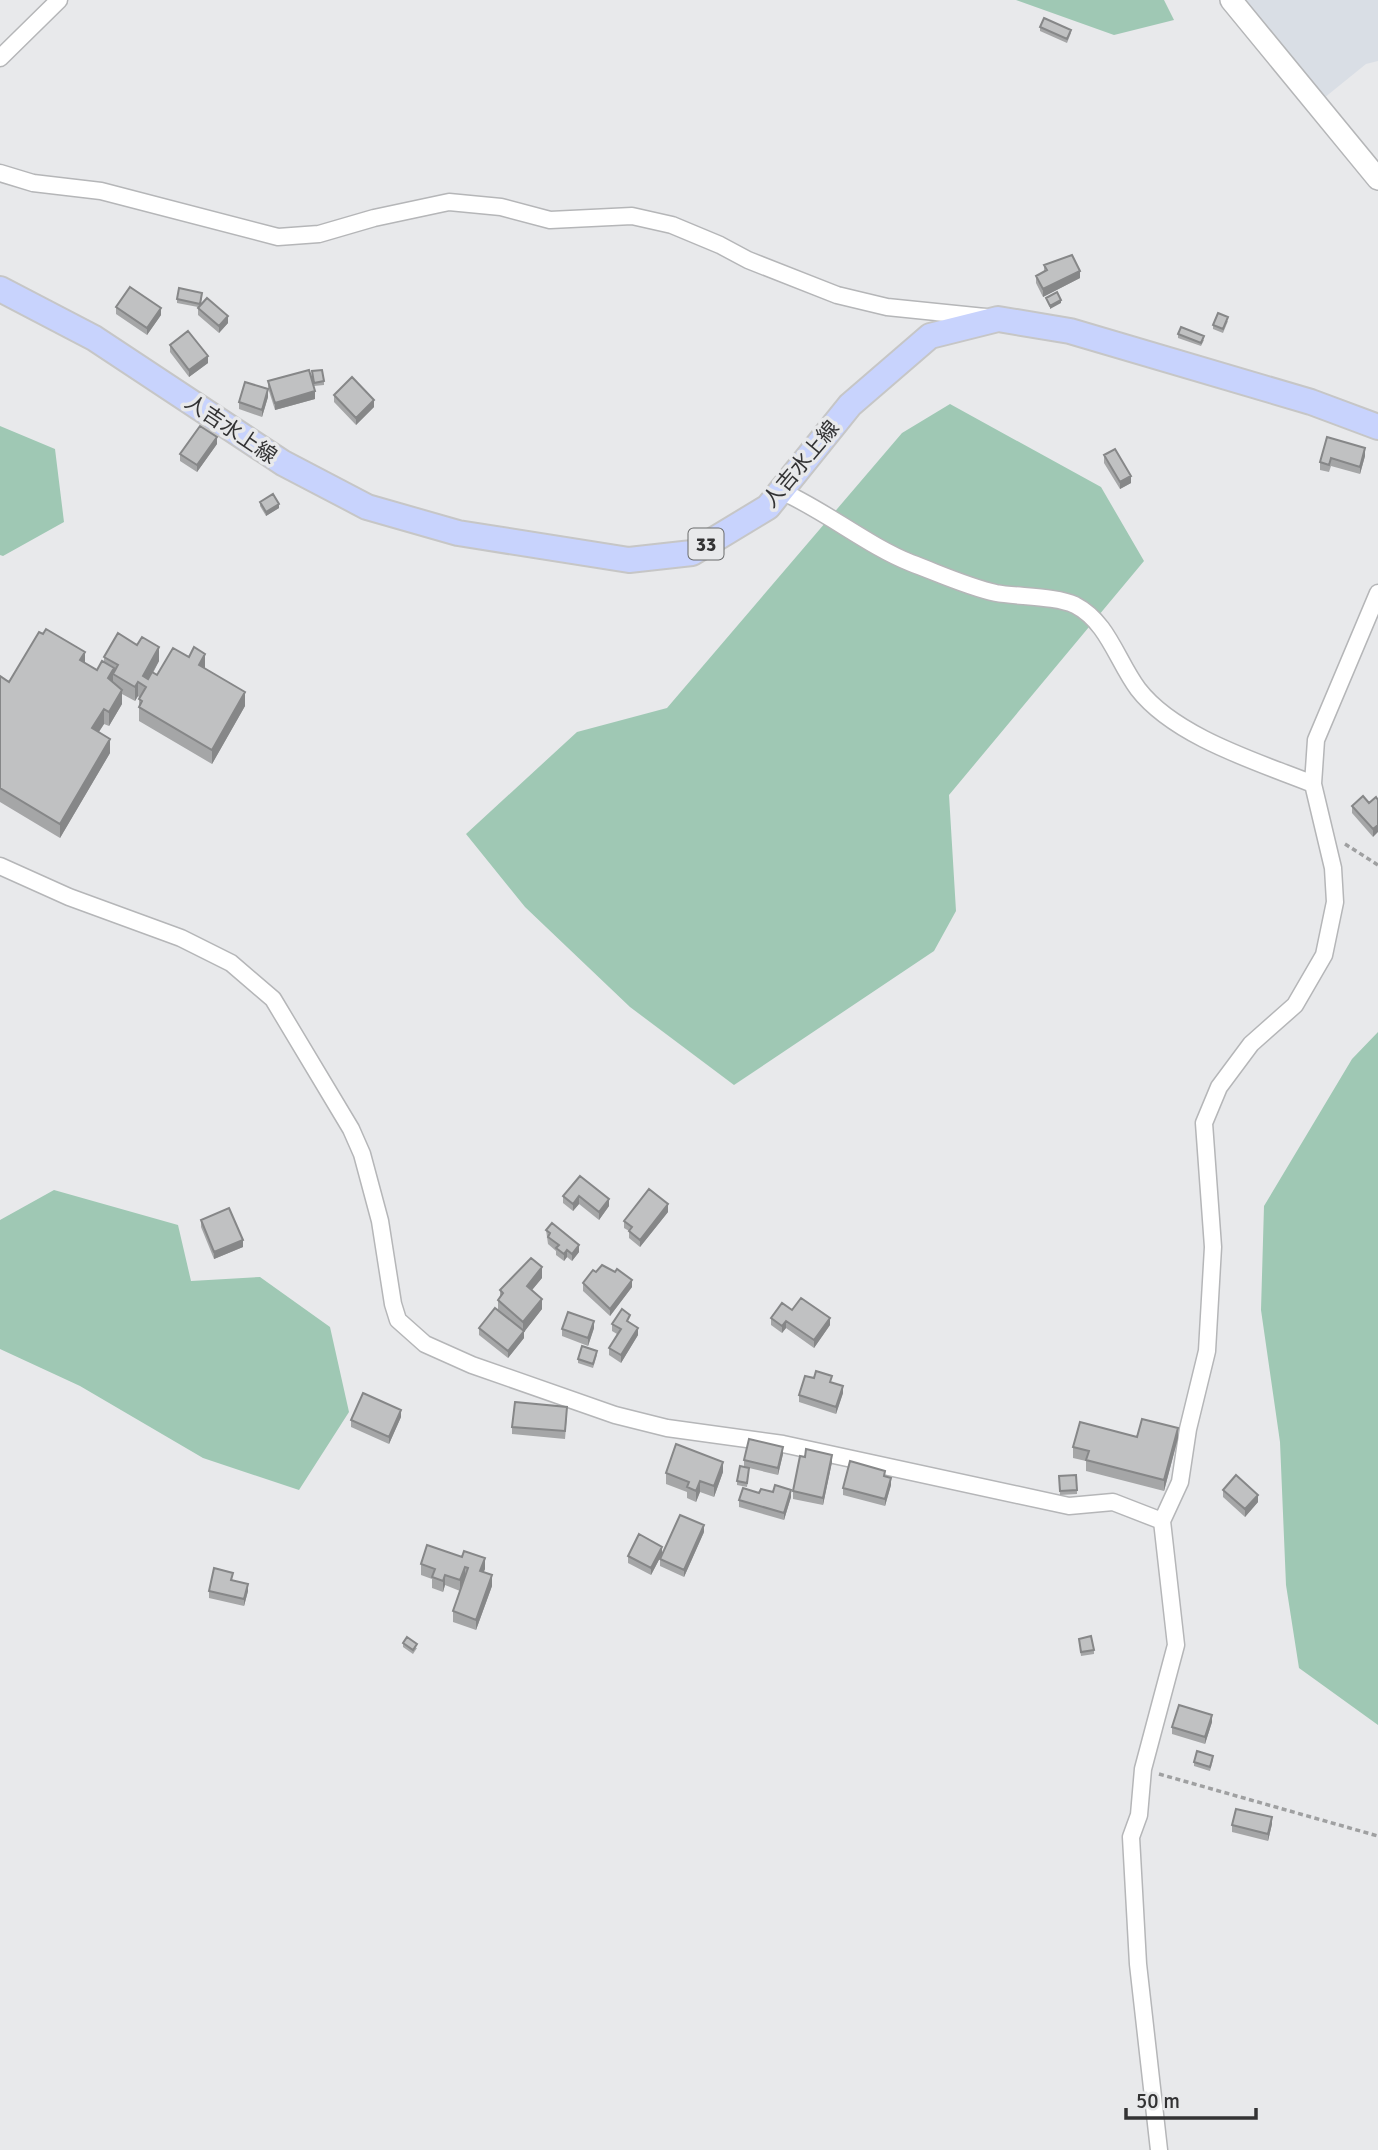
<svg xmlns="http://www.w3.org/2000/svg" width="1378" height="2150" viewBox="0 0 1378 2150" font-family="Signika,'Noto Sans JP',sans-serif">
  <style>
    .built { fill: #d9dee5 }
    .green { fill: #9fc8b4 }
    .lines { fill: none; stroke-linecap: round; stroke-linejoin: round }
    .street-casing { stroke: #b5b6b8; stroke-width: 19 }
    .secondary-casing { stroke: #b5b6b8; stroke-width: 24 }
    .primary-casing { stroke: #c6c6c6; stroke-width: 28 }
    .path { stroke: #9fa0a1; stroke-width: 3.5; stroke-dasharray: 5 3.5; stroke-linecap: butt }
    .street { stroke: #fff; stroke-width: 16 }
    .secondary { stroke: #fff; stroke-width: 21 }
    .primary { stroke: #c8d3fd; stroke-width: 24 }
    .wall { fill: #a5a6a7 }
    .shaded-wall { fill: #868788 }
    .building { fill: #c0c1c2; stroke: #868788; stroke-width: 2 }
    .labels { text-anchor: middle; stroke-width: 7; stroke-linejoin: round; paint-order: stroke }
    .shield { fill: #e8e9eb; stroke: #696a6b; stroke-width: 2 }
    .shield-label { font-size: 19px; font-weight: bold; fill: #333334 }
    .street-label { font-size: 21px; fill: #333334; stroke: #e8e9eb }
  </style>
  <rect width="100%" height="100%" fill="#e8e9eb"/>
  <path class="built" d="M1243,0H1378V61L1366,64L1324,98Z"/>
  <path class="green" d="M1016,0H1164L1174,20L1114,35Z
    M950,404L1101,487L1144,561L949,795L956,911L934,951L734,1085L630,1007L525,907L466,834L577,732L667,708L902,433Z
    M0,426L55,449L64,522L3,556L0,555Z
    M1378,1032V1725L1299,1668L1286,1585L1280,1442L1261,1310L1264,1206L1352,1059Z
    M54,1190L178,1225L191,1281L260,1277L330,1327L349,1412L299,1490L203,1458L80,1386L0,1349V1220Z"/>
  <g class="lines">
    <defs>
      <path id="street" d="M0,58L59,0
        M0,173L33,183L101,191L278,237L319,234L374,218L449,202L501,207L550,220L632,216L672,225L720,245L748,260L837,295L887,307L985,317
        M781,491C826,511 868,546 911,563C938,573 968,587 996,593C1018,597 1056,596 1075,605C1108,622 1117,661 1138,689C1175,737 1258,762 1313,784L1316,740L1378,593
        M0,866L69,897L181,938L231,963L273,999L351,1129L362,1154L380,1221L393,1304L398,1320L425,1344L472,1365L615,1415L667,1428L783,1444L1069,1506L1113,1502L1162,1521
        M1159,2150L1138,1964L1131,1837L1139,1815L1143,1769L1176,1645L1162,1521L1180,1482L1188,1429L1207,1351L1213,1247L1204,1123L1219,1087L1251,1044L1295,1005L1324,955L1335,902L1333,868L1313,784"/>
      <path id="secondary" d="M1231,0L1378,179"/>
      <path id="primary" d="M0,289L94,338L283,463L367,507L458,533L629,560L692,553L768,507L850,405L930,336L998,319L1070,331L1311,402L1378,427"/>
    </defs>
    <use href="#street" class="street-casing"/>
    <use href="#secondary" class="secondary-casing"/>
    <use href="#primary" class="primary-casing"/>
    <path class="path" d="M1345,844L1378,865
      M1159,1774L1378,1836"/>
    <use href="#street" class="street"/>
    <use href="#secondary" class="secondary"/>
    <use href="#primary" class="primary"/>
  </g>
  <path class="wall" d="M1040,27L1071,33L1067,43L1040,31Z
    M1044,265L1080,278L1043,297L1036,283V276L1044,272Z
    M202,297L200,306L228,323L219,333L198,315V307L177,303V299Z
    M116,307L161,315L147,335L116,314Z
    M1228,321L1223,333L1213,329V325Z
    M1178,334L1204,340L1201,346L1178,338Z
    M170,345L208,363L189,377L170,352Z
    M312,371L324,381V385L314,386Z
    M268,381L315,399L275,410L268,388Z
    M334,395L374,407L356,425L334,402Z
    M268,397L262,417L239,409V402Z
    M1327,437L1365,456L1360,474L1331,466L1329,472L1320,470V462Z
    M217,444L197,472L180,461V454Z
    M1104,455L1131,483L1120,489L1104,463Z
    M260,502L279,508L266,516L260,506Z
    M104,657L159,661L153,673L157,675L205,668L245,706L212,764L139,721V697L138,696L135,701L122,694V704L109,726L104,724L99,732L110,753L60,838L0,802V676L9,682L85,663L97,670L104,662Z
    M1376,797L1373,837L1352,813V806L1369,803Z
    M563,1196L609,1199V1206L599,1220L579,1204L573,1211L563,1203Z
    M668,1212L640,1247L629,1238V1231L624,1228V1221Z
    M201,1220L243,1247L214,1259L201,1227Z
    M546,1230L579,1252L572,1261L567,1257L564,1261L556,1255V1251L548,1244Z
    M596,1272L632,1287L610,1316L583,1291V1283Z
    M542,1278L532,1290L542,1309L524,1332V1338L508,1358L479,1335V1328L498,1310V1300L500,1297V1290Z
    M792,1310L830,1325L814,1348L786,1328L782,1333L771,1325V1318Z
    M630,1322L638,1335L621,1363L609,1355V1348L617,1334L612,1331V1324Z
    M594,1328L588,1346L562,1336V1329Z
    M597,1355L593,1368L578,1363V1359Z
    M832,1382L843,1393L836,1414L799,1402V1395Z
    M567,1414L565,1439L512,1434V1427Z
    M401,1417L389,1444L351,1427V1420Z
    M1137,1437L1178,1438L1164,1491L1086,1471V1461L1073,1458V1447Z
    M783,1454L778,1475L749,1468L747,1487L737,1485V1481L744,1467V1460Z
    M832,1462L823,1505L793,1499V1491Z
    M723,1472L714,1497L700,1492L696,1502L687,1498V1492L666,1484V1473Z
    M885,1476L891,1485L885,1506L843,1495V1488Z
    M1059,1476L1077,1490V1494L1060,1495Z
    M1223,1490L1258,1502L1245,1517L1223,1497Z
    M773,1492L791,1497L784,1520L739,1507V1500L759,1493Z
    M704,1532L684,1577L660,1566V1559Z
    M427,1545L485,1569L483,1572L492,1586L476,1630L453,1622V1611L460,1591L445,1585L443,1592L432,1588V1579L421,1575V1564Z
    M662,1554L651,1575L628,1563V1556Z
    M233,1580L248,1591L244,1606L209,1598V1591Z
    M1079,1639L1094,1650V1654L1081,1656Z
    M403,1643L417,1648L413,1654L403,1647Z
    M1212,1722L1205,1744L1172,1734V1727Z
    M1213,1760L1210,1771L1194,1766V1762Z
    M1272,1824L1268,1841L1232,1832V1825Z"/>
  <path class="shaded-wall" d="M1080,271V278L1043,297V289Z
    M1061,300V303L1050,309V306Z
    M161,308V315L147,335V328Z
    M228,316V323L219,333V326Z
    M208,356V363L189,377V370Z
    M268,389V397L262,417V410Z
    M315,391V399L275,410V403Z
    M374,400V407L356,425V418Z
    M217,437V444L197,472V465Z
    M1365,448V456L1360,474V467Z
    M1131,476V483L1120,489V482Z
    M279,504V508L266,516V512Z
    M159,647V661L145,686L143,676Z
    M85,652V666L80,660Z
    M205,654V668L199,679V665Z
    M114,668V675L113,674V684L108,678Z
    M138,682V696L135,701V687Z
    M122,690V704L109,726V712Z
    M245,692V706L212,764V750Z
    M104,709V724L92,742V728Z
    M110,739V753L60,838V824Z
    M1378,825V832L1373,837V829Z
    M579,1196V1204L573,1211V1204Z
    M609,1199V1206L599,1220V1212Z
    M668,1204V1212L640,1247V1240Z
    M243,1240V1247L214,1259V1252Z
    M579,1245V1252L572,1261V1254Z
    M567,1250V1257L564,1261V1254Z
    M542,1267V1278L527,1296V1286Z
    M632,1280V1287L610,1316V1309Z
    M542,1299V1309L524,1332V1338L508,1358V1351L523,1332V1322Z
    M830,1318V1325L814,1348V1340Z
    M594,1321V1328L588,1346V1338Z
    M786,1321V1328L782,1333V1326Z
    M638,1328V1335L621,1363V1355Z
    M843,1386V1393L836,1414V1407Z
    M401,1410V1417L389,1444V1437Z
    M1178,1428V1438L1164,1491V1480Z
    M783,1447V1454L778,1475V1468Z
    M832,1455V1462L823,1505V1498Z
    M723,1462V1472L714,1497V1486Z
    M891,1478V1485L885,1506V1499Z
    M700,1481V1492L696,1502V1491Z
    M791,1490V1497L784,1520V1513Z
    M1258,1495V1502L1245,1517V1509Z
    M704,1525V1532L684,1577V1570Z
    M662,1547V1554L651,1575V1568Z
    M485,1558V1569L480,1582V1571Z
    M465,1567V1577L460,1591V1580Z
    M445,1575V1585L443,1592V1581Z
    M492,1575V1586L476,1630V1620Z
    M248,1584V1591L244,1606V1599Z
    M1212,1715V1722L1205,1744V1737Z
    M1272,1817V1824L1268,1841V1834Z"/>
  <path class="building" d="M1044,18L1071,30L1067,39L1040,27Z
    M1072,255L1080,271L1043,289L1036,276L1047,270L1044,265Z
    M130,287L161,308L147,328L116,307Z
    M179,288L202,293L200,304L177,299Z
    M1057,292L1061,300L1050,306L1046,298Z
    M207,298L228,316L219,326L198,308Z
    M1218,313L1228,317L1223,329L1213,325Z
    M1181,327L1204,336L1201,343L1178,334Z
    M188,331L208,356L189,370L170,345Z
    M309,370L315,391L275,403L268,381Z
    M322,370L324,381L314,383L312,371Z
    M352,377L374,400L356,418L334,395Z
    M245,382L268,389L262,410L239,402Z
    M200,426L217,437L197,465L180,454Z
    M1327,437L1365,448L1360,467L1331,458L1329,465L1320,462Z
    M1115,449L1131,476L1120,482L1104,455Z
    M273,494L279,504L266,512L260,502Z
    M46,629L85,652L80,660L97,670L102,661L114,668L108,678L122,690L109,712L104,709L92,728L110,739L60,824L0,788V676L9,682L39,632L43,634Z
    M118,633L137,645L142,637L159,647L143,676L148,679L152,672L157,675L173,648L189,657L194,647L205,654L199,665L245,692L212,750L139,707L142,701L139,699L146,687L138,682L135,687L113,674L118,665L104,657Z
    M1363,796L1369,803L1376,797L1378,800V825L1373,829L1352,806Z
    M580,1176L609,1199L599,1212L579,1196L573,1204L563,1196Z
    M649,1189L668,1204L640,1240L629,1231L632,1227L624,1221Z
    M229,1208L243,1240L214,1252L201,1220Z
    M552,1223L579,1245L572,1254L567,1250L564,1254L556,1248L559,1245L548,1237L550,1233L546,1230Z
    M531,1258L542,1267L527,1286L542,1299L523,1322L498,1300L503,1293L500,1290Z
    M602,1265L615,1272L617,1269L632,1280L610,1309L583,1283L593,1270L596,1272Z
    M801,1298L830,1318L814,1340L786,1321L782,1326L771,1318L782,1303L792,1310Z
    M495,1308L524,1331L508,1351L479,1328Z
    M622,1309L630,1315L627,1321L638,1328L621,1355L609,1348L621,1329L612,1324Z
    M568,1312L594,1321L588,1338L562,1329Z
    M582,1346L597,1351L593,1364L578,1359Z
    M816,1371L832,1376L830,1382L843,1386L836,1407L799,1395L805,1376L814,1378Z
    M363,1393L401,1410L389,1437L351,1420Z
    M515,1402L567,1407L565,1431L512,1427Z
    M1142,1419L1178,1428L1164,1480L1086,1460L1089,1451L1073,1447L1080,1422L1137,1437Z
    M749,1439L783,1447L778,1468L744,1460Z
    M676,1444L723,1462L714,1486L700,1481L696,1491L687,1487L689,1482L666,1473Z
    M806,1449L832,1455L823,1498L793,1491L800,1456L805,1457Z
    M850,1461L885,1471L884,1476L891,1478L885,1499L843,1488Z
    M740,1466L749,1468L747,1483L737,1481Z
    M1076,1475L1077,1490L1060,1491L1059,1476Z
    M1236,1475L1258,1495L1245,1509L1223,1490Z
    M775,1485L791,1490L784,1513L739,1500L743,1488L759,1493L761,1489L773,1492Z
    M680,1515L704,1525L684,1570L660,1559Z
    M639,1534L662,1547L651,1568L628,1556Z
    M427,1545L462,1557L464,1551L485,1558L480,1571L492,1575L476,1620L453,1611L468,1568L465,1567L460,1580L445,1575L443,1581L432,1577L435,1569L421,1564Z
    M214,1568L233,1573L231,1580L248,1584L244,1599L209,1591Z
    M1091,1636L1094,1650L1081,1652L1079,1639Z
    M407,1637L417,1644L413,1650L403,1643Z
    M1179,1705L1212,1715L1205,1737L1172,1727Z
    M1197,1751L1213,1756L1210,1767L1194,1762Z
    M1236,1809L1272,1817L1268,1834L1232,1825Z"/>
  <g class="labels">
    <rect class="shield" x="688.5" y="528.5" width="35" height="31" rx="5"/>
    <g class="shield-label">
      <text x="706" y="551">33</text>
    </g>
    <g class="street-label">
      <text transform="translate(231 429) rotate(34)" y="7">人吉水上線</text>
      <text transform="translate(801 464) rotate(-50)" y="7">人吉水上線</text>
    </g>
  </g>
  <path d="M1126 2108v10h130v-10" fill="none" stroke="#333334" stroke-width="3.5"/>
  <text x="1136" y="2108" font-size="21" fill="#333334" stroke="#e8e9eb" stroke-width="5" paint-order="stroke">50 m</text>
</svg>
